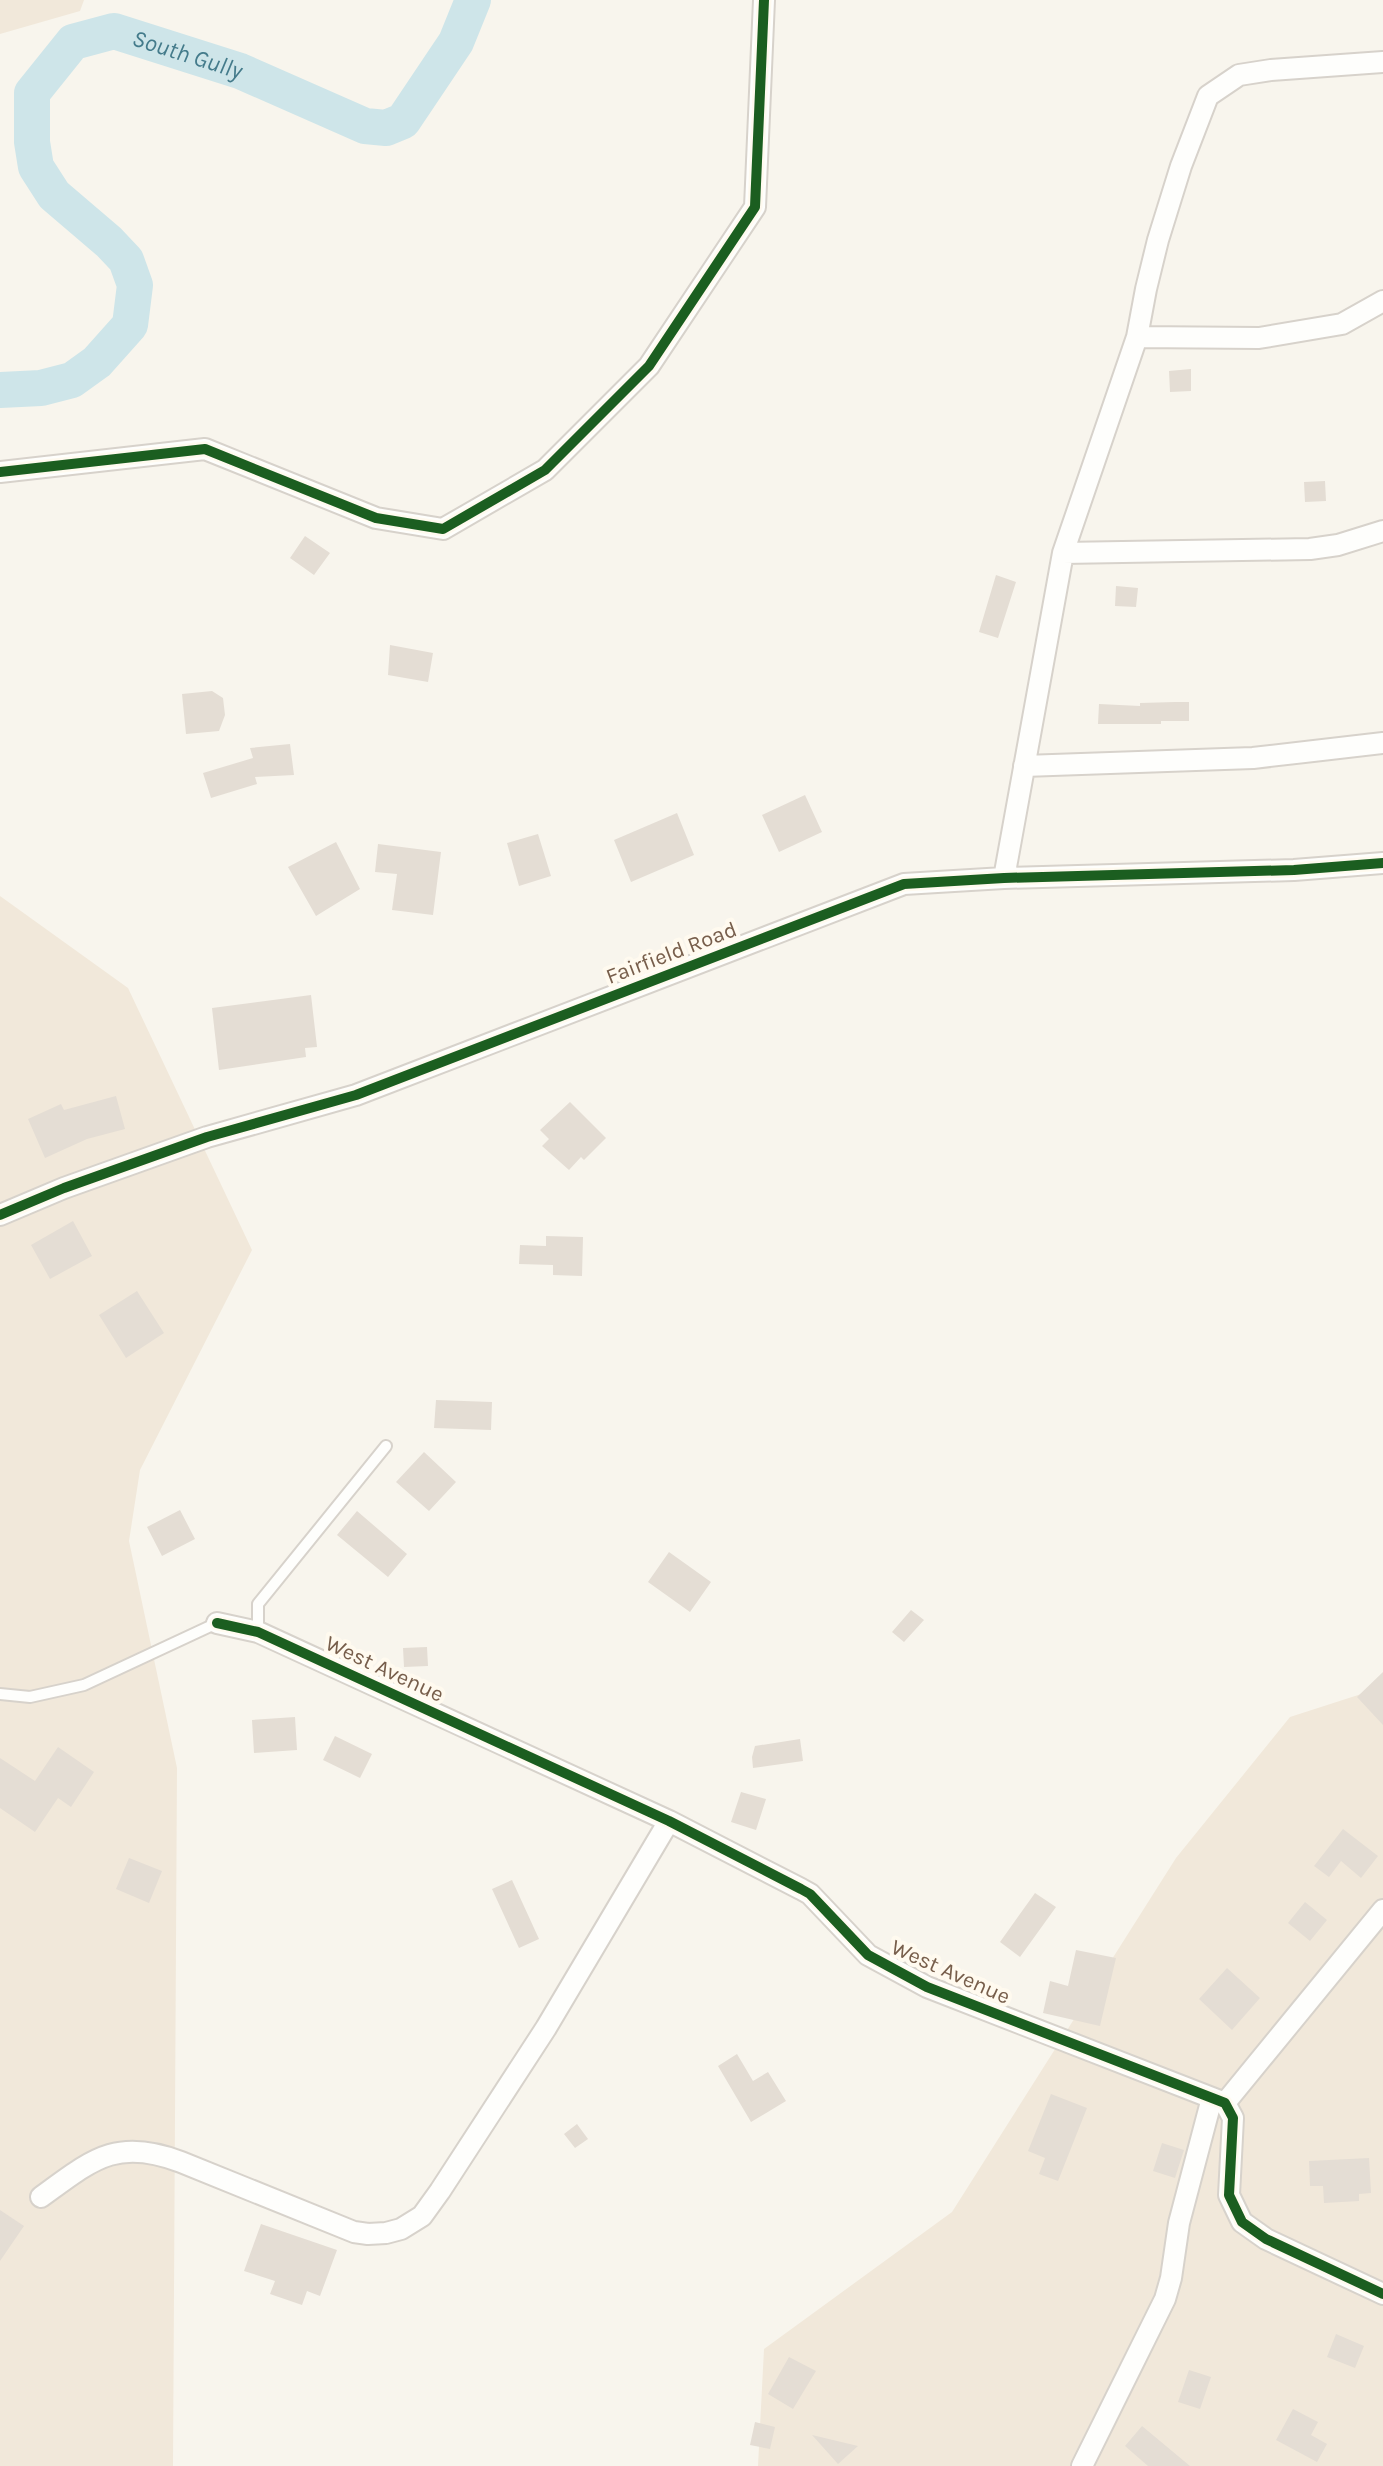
<svg xmlns="http://www.w3.org/2000/svg" width="1383" height="2466" viewBox="0 0 1383 2466" font-family="Karla,sans-serif">
  <style>
    .residential { fill: #f1e8da }
    .lines { fill: none; stroke-linecap: round; stroke-linejoin: round }
    .river { stroke: #cee5e9; stroke-width: 36 }
    .building { fill: #e4ddd4 }
    .lane-casing { stroke: #d7d2cb; stroke-width: 14 }
    .street-casing { stroke: #d7d2cb; stroke-width: 24 }
    .lane { stroke: #fefefc; stroke-width: 10 }
    .street { stroke: #fefefc; stroke-width: 20 }
    .cycleway-casing { stroke: #fffaef; stroke-width: 15 }
    .cycleway { stroke: #1b5e20; stroke-width: 10 }
    .labels { text-anchor: middle; stroke-width: 8; stroke-linejoin: round; paint-order: stroke }
    .street-label { font-size: 22px; fill: #775e4b; stroke: #fffaef }
    .water-label { font-size: 24px; font-style: italic; fill: #447b8b; stroke: #fffaef }
  </style>
  <rect width="100%" height="100%" fill="#f8f5ed"/>
  <path class="residential" d="M0,0H84L80,11L0,34Z
    M0,896L128,988L252,1250L140,1470L129,1541L177,1768L173,2466H0Z
    M1383,1687V2466H758L764,2349L952,2212L1176,1858L1290,1717Z"/>
  <g class="lines">
    <path class="river" id="s1" d="M0,390L41,388L72,380L97,362L130,325L135,285L126,260L109,242L54,195L36,167L32,142V93L73,42L114,31L240,71L365,126L386,128L403,121L456,42L473,0"/>
  </g>
  <path class="building" d="M1191,369V391L1170,392L1169,371Z
    M1325,481L1326,501L1305,502L1304,482Z
    M305,536L330,553L314,575L290,558Z
    M996,575L1016,582L998,638L979,632Z
    M1116,586L1138,588L1136,607L1115,606Z
    M390,645L433,653L428,682L388,675Z
    M212,691L223,698L225,715L219,731L186,734L182,694Z
    M1175,702H1189V721H1161V724H1098L1099,704L1140,706V703Z
    M290,744L294,775L255,777L257,784L211,798L203,773L253,758L250,748Z
    M805,795L822,832L779,852L762,815Z
    M677,813L694,855L631,882L614,840Z
    M538,834L551,876L519,886L507,843Z
    M336,842L360,889L316,916L288,867Z
    M378,844L441,852L433,915L392,910L397,874L375,872Z
    M311,995L317,1047L305,1048L306,1057L219,1070L212,1008Z
    M116,1096L125,1129L87,1139L45,1158L28,1119L61,1104L64,1110Z
    M570,1102L606,1138L584,1160L581,1157L569,1170L542,1146L549,1139L540,1130Z
    M73,1221L92,1256L50,1279L31,1245Z
    M546,1236L583,1237L582,1276L553,1275V1265L519,1264L520,1245L546,1246Z
    M137,1291L164,1333L126,1358L99,1315Z
    M436,1400L492,1402L491,1430L434,1428Z
    M424,1452L456,1482L429,1511L396,1482Z
    M180,1510L195,1539L162,1556L147,1527Z
    M357,1511L407,1554L388,1577L337,1535Z
    M669,1552L711,1582L690,1612L648,1582Z
    M911,1610L924,1620L904,1642L892,1632Z
    M427,1647L428,1666L404,1667L403,1648Z
    M1383,1672V1725L1357,1697Z
    M295,1717L297,1750L254,1753L252,1720Z
    M335,1736L372,1754L360,1778L323,1760Z
    M800,1739L803,1761L753,1768L752,1757L755,1746Z
    M58,1747L94,1772L71,1807L58,1798L35,1832L0,1808V1758L35,1781Z
    M741,1792L766,1799L756,1830L731,1822Z
    M1343,1829L1378,1856L1361,1878L1341,1861L1329,1877L1314,1866Z
    M129,1858L162,1871L149,1903L116,1889Z
    M512,1880L539,1939L519,1948L492,1889Z
    M1035,1893L1056,1907L1020,1957L1000,1942Z
    M1305,1902L1327,1920L1310,1941L1288,1923Z
    M1076,1950L1116,1958L1100,2026L1043,2013L1050,1981L1068,1986Z
    M1227,1968L1260,1998L1232,2030L1199,1999Z
    M737,2054L753,2081L768,2072L786,2101L751,2122L718,2066Z
    M1051,2094L1087,2108L1058,2181L1039,2174L1045,2158L1028,2151Z
    M577,2124L588,2139L575,2148L564,2134Z
    M1162,2143L1184,2150L1175,2178L1153,2171Z
    M1369,2158L1371,2193L1359,2194V2201L1324,2203L1323,2186H1310L1309,2161Z
    M0,2210L24,2226L0,2261Z
    M261,2224L337,2250L320,2296L307,2291L302,2305L270,2294L275,2281L244,2271Z
    M1336,2334L1364,2346L1355,2368L1327,2357Z
    M789,2357L816,2371L793,2409L768,2394Z
    M1189,2370L1211,2377L1200,2409L1178,2402Z
    M1293,2409L1318,2422L1311,2435L1327,2444L1317,2462L1276,2440Z
    M755,2422L775,2427L770,2449L750,2445Z
    M1142,2426L1190,2466H1148L1125,2446Z
    M812,2435L858,2446L838,2464Z"/>
  <g class="lines">
    <defs>
      <path id="lane" d="M258,1632V1604L386,1446
        M0,1694L30,1697L84,1685L217,1623"/>
      <path id="street" d="M1137,337L1259,338L1342,324L1383,301
        M0,472L205,449L376,518L443,529L545,470L649,366L755,207L764,0
        M1063,553L1310,549L1338,545L1383,531
        M1024,766L1253,758L1383,743
        M1004,878L1063,553L1137,337L1146,289L1158,240L1181,166L1208,96L1239,75L1271,70L1383,62
        M0,1215L64,1188L207,1137L356,1095L904,884L1004,878L1294,870L1383,863
        M217,1623L258,1632L669,1821L801,1889L810,1894L868,1955L927,1987L1225,2103L1233,2118L1229,2195L1242,2222L1266,2239L1383,2294
        M1225,2103L1383,1910
        M41,2197C92,2160 116,2137 181,2162L354,2232L368,2234L386,2233L401,2229L422,2216L440,2191L546,2028L669,1821
        M1082,2466L1165,2299L1171,2278L1179,2223L1212,2098"/>
    </defs>
    <use href="#lane" class="lane-casing"/>
    <use href="#street" class="street-casing"/>
    <use href="#lane" class="lane"/>
    <use href="#street" class="street"/>
    <defs>
      <path id="cycleway" d="M0,472L205,449L376,518L443,529L545,470L649,366L755,207L764,0
        M0,1215L64,1188L207,1137L356,1095L904,884L1004,878L1294,870L1383,863
        M217,1623L258,1632L669,1821L801,1889L810,1894L868,1955L927,1987L1225,2103L1233,2118L1229,2195L1242,2222L1266,2239L1383,2294"/>
    </defs>
    <use href="#cycleway" class="cycleway-casing"/>
    <use href="#cycleway" class="cycleway"/>
  </g>
  <g class="labels">
    <g class="street-label">
      <text transform="translate(671 952) rotate(-21)" y="8">Fairfield Road</text>
      <text transform="translate(385 1668) rotate(25)" y="8">West Avenue</text>
      <text transform="translate(951 1971) rotate(24)" y="8">West Avenue</text>
    </g>
    <g class="water-label">
      <text dy="8" stroke="none"><textPath href="#s1" startOffset="610">South Gully</textPath></text>
    </g>
  </g>
</svg>
